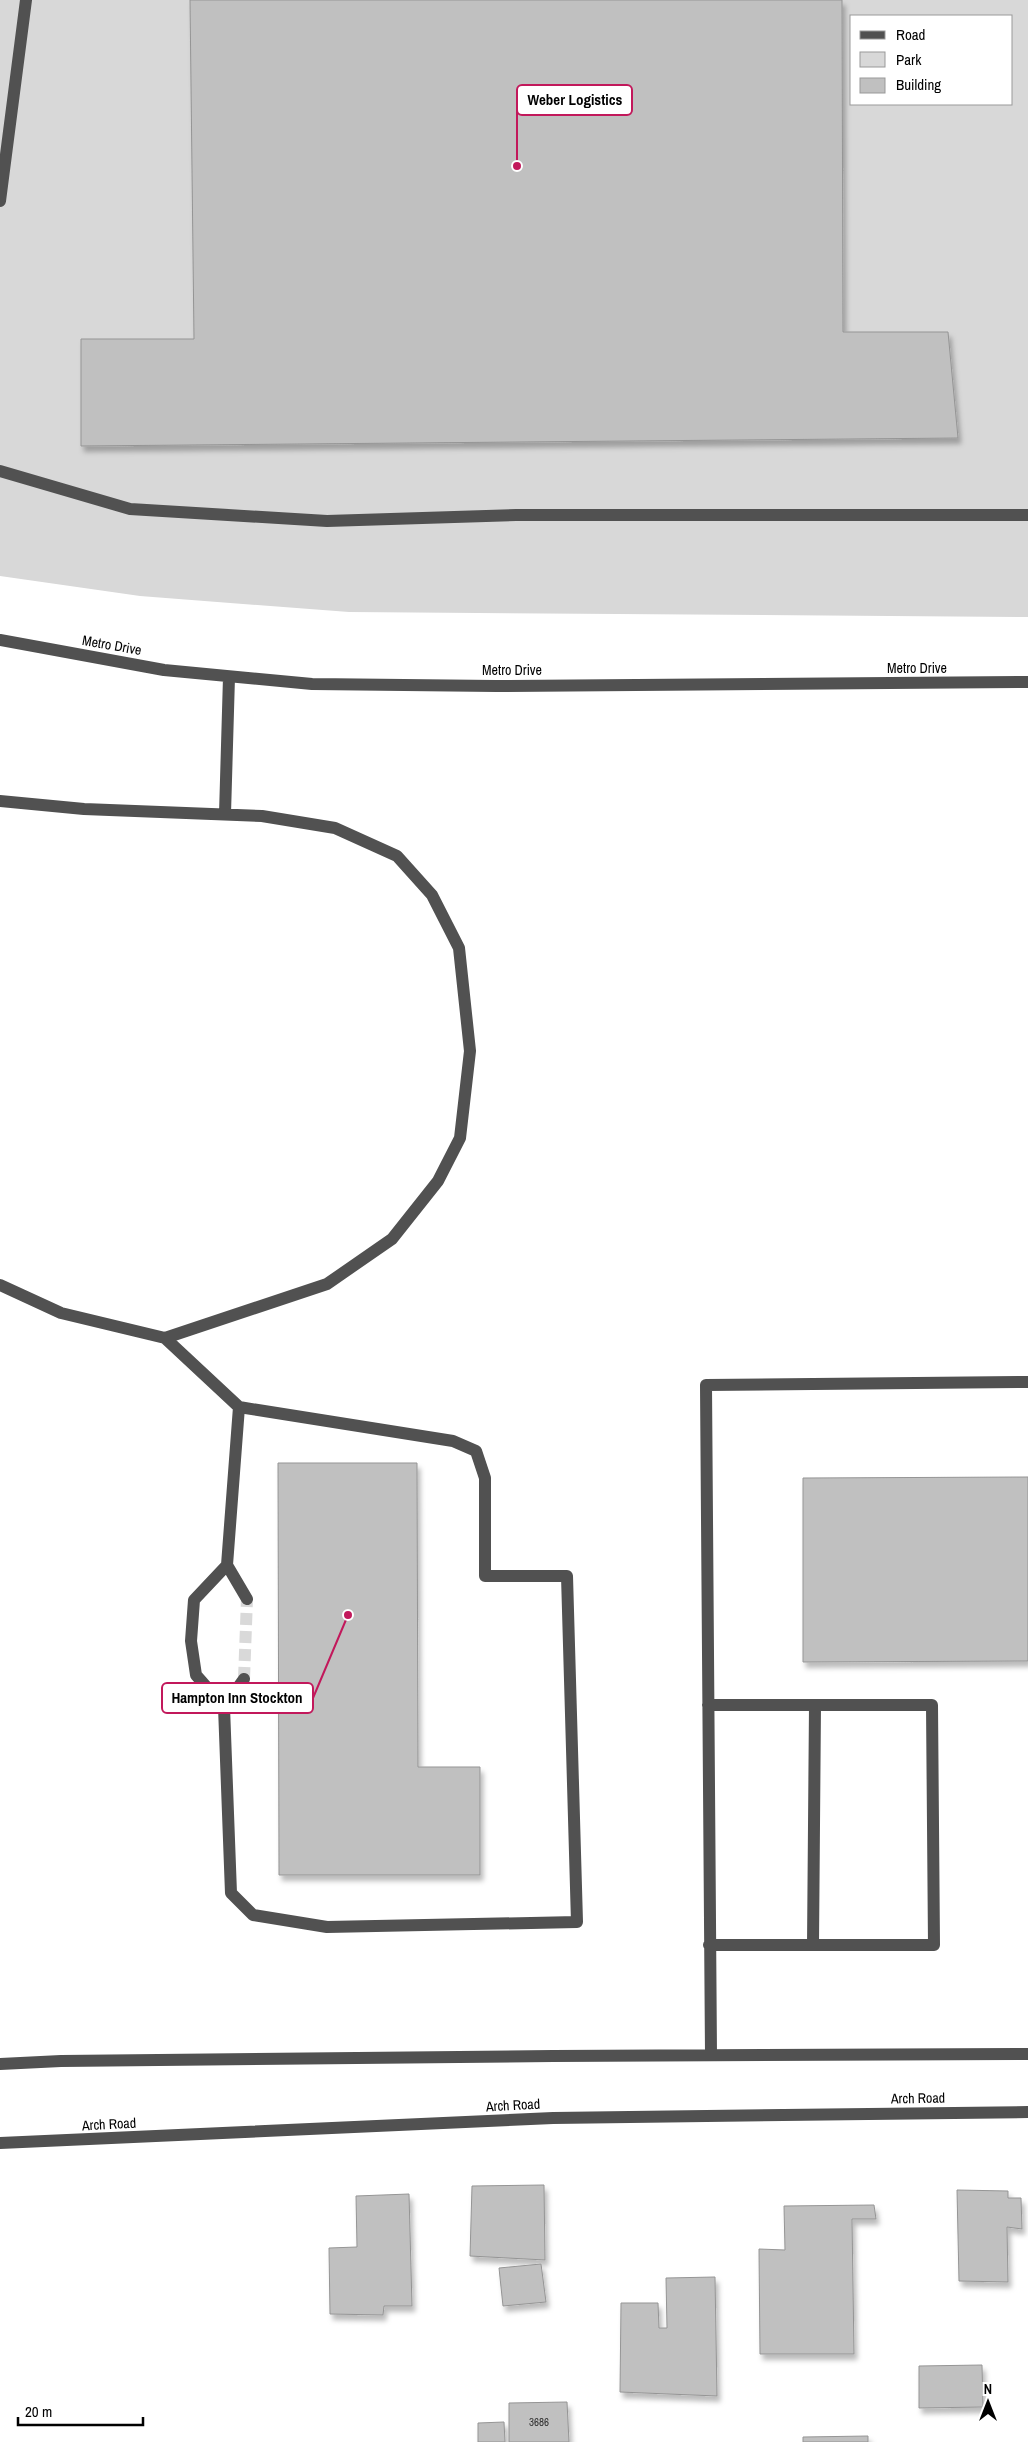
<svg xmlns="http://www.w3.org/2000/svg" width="1028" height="2442" viewBox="0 0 1028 2442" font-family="'Archivo Narrow',sans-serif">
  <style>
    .green { fill: #d8d8d8; fill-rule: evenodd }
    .building { fill: #c0c0c0; stroke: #959595; filter: url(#shadow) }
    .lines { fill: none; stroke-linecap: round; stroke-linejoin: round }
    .minor-tunnel { stroke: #d9d9d9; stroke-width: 12; stroke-dasharray: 12 6; stroke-linecap: butt }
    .minor { stroke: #515151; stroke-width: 12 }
    .labels { text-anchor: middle; stroke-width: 4; stroke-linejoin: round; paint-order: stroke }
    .number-label { font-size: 11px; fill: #303030 }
    .street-label { font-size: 14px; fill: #000; stroke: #fff }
    .leader { fill: none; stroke: #c2185b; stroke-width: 2 }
    .callout-dot { fill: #c2185b; stroke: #fff; stroke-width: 2 }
    .callout { fill: #fff; stroke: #c2185b; stroke-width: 2 }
    .callout-label { font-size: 15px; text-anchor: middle; font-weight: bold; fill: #000 }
  </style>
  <defs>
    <filter id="shadow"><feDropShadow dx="3" dy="5.5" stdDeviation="2.5" flood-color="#0004"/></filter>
  </defs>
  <rect width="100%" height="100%" fill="#fff"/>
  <path class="green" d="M0,0H1028V617L349,612L140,596L0,576ZM852,16H1012V104H852Z"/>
  <path class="building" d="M190,0H842L843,332H948L958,438L81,446V339H194Z
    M278,1463H417L418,1767H480V1875H279Z
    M1028,1477V1661L803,1662V1478Z
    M544,2185L545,2260L470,2256L472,2186Z
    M957,2190L1008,2191V2198H1021L1022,2229L1007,2227L1008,2282L959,2281Z
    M409,2194L412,2306H384L383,2315L330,2314L329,2248L357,2247L356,2196Z
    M874,2205L876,2219H852L854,2354H760L759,2249L785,2250L784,2206Z
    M541,2264L546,2302L503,2306L499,2268Z
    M715,2277L717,2396L620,2392L621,2303H658L659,2328H667L666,2278Z
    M982,2365L983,2407L919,2408V2366Z
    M567,2402L569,2442H509V2403Z
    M504,2422L505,2442H478V2423Z
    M868,2436V2442H803V2437Z"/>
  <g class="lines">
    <path class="minor-tunnel" d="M244,1679L247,1599"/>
    <path class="minor" d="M0,201L26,0
      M0,471L130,509L327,521L516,515H1028
      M0,640L164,670L312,684L496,686L1028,682
      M0,801L84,809L262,816L335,828L397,856L432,895L459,948L470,1051L460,1138L438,1181L392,1239L327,1284L165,1338
      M225,814L229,677
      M0,1285L61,1313L165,1338L239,1407L227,1565L194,1600L191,1641L196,1675L224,1707L231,1893L253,1915L327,1927L577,1922L567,1576H485V1478L476,1451L453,1441L239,1407
      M227,1565L247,1599
      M708,1705H932L934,1945H709
      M224,1707L244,1679
      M813,1945L815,1705
      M711,2055L706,1385L1028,1382
      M0,2064L61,2061L553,2056L1028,2054
      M0,2143L553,2118L1028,2112"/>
  </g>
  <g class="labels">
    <g class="number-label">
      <text x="539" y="2426">3686</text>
    </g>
    <g class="street-label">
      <text transform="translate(112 645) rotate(10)" y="5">Metro Drive</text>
      <text x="917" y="673">Metro Drive</text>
      <text x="512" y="675">Metro Drive</text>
      <text transform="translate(918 2098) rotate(-1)" y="5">Arch Road</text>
      <text transform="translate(513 2105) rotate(-3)" y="5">Arch Road</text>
      <text transform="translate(109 2124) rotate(-3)" y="5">Arch Road</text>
    </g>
  </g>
  <path class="leader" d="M517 166L517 100M348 1615L313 1698"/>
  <g class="callout-dot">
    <circle cx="517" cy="166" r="5"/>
    <circle cx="348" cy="1615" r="5"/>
  </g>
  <g class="callout">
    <rect x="517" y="85" width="115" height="30" rx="5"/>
    <rect x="162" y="1683" width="151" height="30" rx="5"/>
  </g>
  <g class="callout-label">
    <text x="575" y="105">Weber Logistics</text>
    <text x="237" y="1703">Hampton Inn Stockton</text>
  </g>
  <rect x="850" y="15" width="162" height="90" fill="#ffffff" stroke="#999999"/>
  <rect x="860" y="31" width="25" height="8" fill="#515151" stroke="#999999"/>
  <text x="896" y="40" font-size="15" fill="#000000">Road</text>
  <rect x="860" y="52" width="25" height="15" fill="#d8d8d8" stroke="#999999"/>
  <text x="896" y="65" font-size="15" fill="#000000">Park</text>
  <rect x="860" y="78" width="25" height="15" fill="#c0c0c0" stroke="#999999"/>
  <text x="896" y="90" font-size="15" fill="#000000">Building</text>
  <g transform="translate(988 2402)" stroke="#ffffff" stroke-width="4" paint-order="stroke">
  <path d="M0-4L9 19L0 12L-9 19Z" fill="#000000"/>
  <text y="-8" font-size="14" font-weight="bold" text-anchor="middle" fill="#000000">N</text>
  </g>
  <path d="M18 2417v8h125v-8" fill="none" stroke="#000000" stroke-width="2.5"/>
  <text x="25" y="2417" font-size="15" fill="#000000" stroke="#ffffff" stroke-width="4" paint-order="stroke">20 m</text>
</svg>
